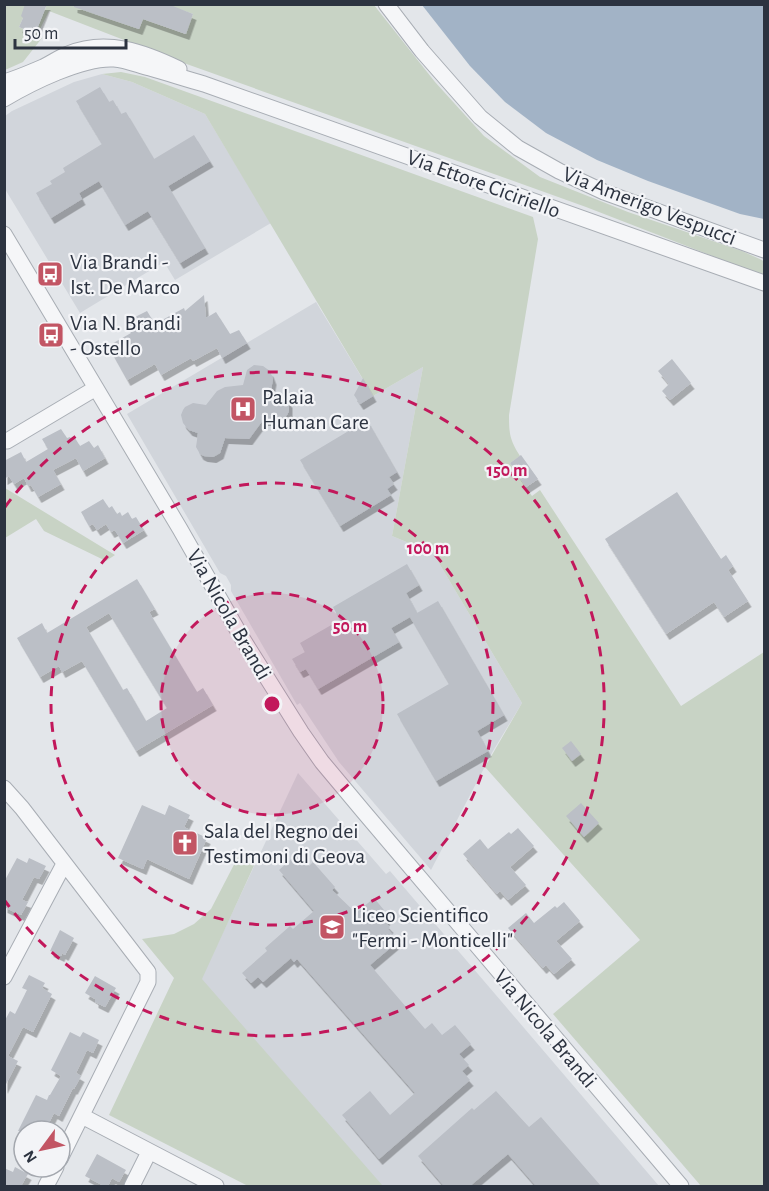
<svg xmlns="http://www.w3.org/2000/svg" width="769" height="1191" viewBox="0 0 769 1191" font-family="'Alegreya Sans',sans-serif">
  <style>
    .built { fill: #d1d5db }
    .green { fill: #c8d3c5 }
    .water { fill: #a2b3c6 }
    .building { fill: #bbbfc6; fill-rule: evenodd; filter: url(#shadow) }
    .lines { fill: none; stroke-linecap: round; stroke-linejoin: round }
    .minor-casing { stroke: #a8adb4; stroke-width: 17 }
    .minor { stroke: #f5f6f8; stroke-width: 15 }
    .ring { fill: none; stroke: #c2185b; stroke-width: 3; stroke-dasharray: 10 8 }
    .labels { text-anchor: middle; stroke-width: 4.5; stroke-linejoin: round; paint-order: stroke }
    .street-label { font-size: 22px; fill: #2c3340; stroke: #f3f4f7 }
    .poi-label { font-size: 22px; fill: #2c3340; stroke: #f3f4f7; text-anchor: start }
    .centre { fill: #c2185b; stroke: #f3f4f7; stroke-width: 3 }
    .ring-label { font-size: 18px; text-anchor: middle; font-weight: bold; fill: #c2185b; stroke: #f3f4f7; stroke-width: 4.5; stroke-linejoin: round; paint-order: stroke }
  </style>
  <defs>
    <filter id="shadow"><feDropShadow dx="3.5" dy="6" stdDeviation="0" flood-color="#0004"/></filter>
  </defs>
  <rect width="100%" height="100%" fill="#e3e6ea"/>
  <path class="built" d="M102,74L132,82L205,114L271,223L175,280L164,262L80,313L5,189V116L12,111L74,82Z
    M316,302L373,396L423,367L392,536L433,553L522,703L493,751L431,870L339,762L300,703L297,705L231,591V585L226,576L220,573L127,414Z
    M298,773L386,874L390,871L659,1186H382L201,979Z"/>
  <path class="green" d="M98,4L95,14L139,29L143,19L185,34L193,14L168,5H374L435,82L484,136L540,177L628,212L742,251L762,260L764,262V276L586,207L181,62L49,11L37,35L42,38L23,62L5,70V5H25L23,18L19,27L35,34L46,7L43,5Z
    M121,72L145,77L533,217L538,239L509,415C509,434 510,440 520,456L510,463L532,496L540,490L681,706L764,652V1186H701L553,1014L640,940L485,767L522,703L433,553L392,536L423,367L373,396L205,114L132,82L102,74Z
    M5,488L115,555L106,561L44,531L36,519L5,538Z
    M240,853L257,859L202,979L383,1186H248L109,1115L174,978L142,939L174,934L194,924L211,909Z"/>
  <path class="water" d="M422,5H764V219L740,214L648,181L597,160L546,133L505,102L470,66Z"/>
  <path class="building" d="M25,4H47L35,34L19,27L23,18L21,16Z
    M74,4H168L193,14L186,34L143,19L139,29L74,7Z
    M100,87L109,102L113,100L121,114L126,112L154,159L194,135L210,161L168,186L205,248L180,263L148,211L125,225L99,181L79,193L82,199L51,218L36,193L52,184L50,181L65,172L63,168L102,144L76,101Z
    M204,295L206,318L216,312L230,334L239,330L247,343L222,358L217,348L193,361L191,358L161,375L155,364L127,380L108,346L131,333L125,322L147,311L155,324L184,308L185,311Z
    M672,359L691,383L670,400L662,391L669,384L658,371Z
    M254,365L263,366L270,371L273,379L271,390L283,395L289,402V411L287,415L281,420H263L249,439L225,438L220,453L213,457L204,456L200,454L196,447L198,433L189,430L183,423L181,415L183,410L185,407L193,403L206,405L217,391L225,387L243,385L247,370Z
    M363,378L373,396L360,404L354,395Z
    M367,420L397,472L389,477L394,484L387,489L391,495L340,526L300,460Z
    M61,429L67,438L70,437L72,440L75,438L80,446L89,441L94,448L98,445L105,458L83,471L76,458L53,470L61,484L38,497L31,485L28,486L24,478L14,484L9,476L4,479V461L21,452L26,462L48,449L42,439Z
    M521,455L538,479L526,487L510,463Z
    M677,492L721,559L726,555L733,566L728,570L748,601L724,617L714,602L666,634L605,539Z
    M103,499L109,508L112,506L117,514L120,512L122,516L128,512L132,519L136,517L144,530L123,543L115,530L111,532L106,524L97,530L93,524L89,526L81,512Z
    M407,564L419,585L406,593L417,613L438,601L504,715L477,731L488,751L436,781L397,714L449,684L410,617L391,628L399,642L318,689L306,669L300,672L292,659L305,652L300,643L340,620L333,607Z
    M137,579L155,609L149,612L197,692L203,688L213,705L136,751L82,661L62,672L59,666L40,677L17,638L42,623L47,633ZM109,613L167,708L146,721L127,688L123,690L86,627Z
    M571,741L581,754L572,761L562,748Z
    M581,803L599,823L584,837L566,816Z
    M142,805L165,815L169,805L190,815L184,827L207,838L189,879L147,859L143,869L118,858Z
    M518,828L534,846L510,867L526,885L508,900L500,891L497,894L463,854L480,839L488,849L509,832L511,834Z
    M298,853L309,866L313,862L335,887L332,890L356,913L374,898L384,910L382,912L387,919L384,921L390,927L388,929L393,935L391,938L396,943L370,965L425,1029L432,1023L442,1035L455,1025L471,1044L459,1054L469,1065L462,1071L470,1080L379,1159L342,1115L370,1091L390,1115L415,1093L298,960L297,959L294,962L291,958L263,982L258,977L251,983L242,973L267,951L265,948L290,926L293,929L314,911L279,870Z
    M17,858L27,863L29,858L46,866L39,879L34,877L22,900L28,902L21,915L4,907V882Z
    M564,902L580,921L556,941L572,959L554,974L546,965L543,968L508,928L526,913L534,923L555,906L557,908Z
    M60,930L74,938L65,955L62,953L61,956L50,951Z
    M29,975L45,983L42,988L52,994L33,1032L23,1027L8,1056L18,1061L4,1088V1022L10,1011L15,1014L27,990L22,988Z
    M95,976L116,988L105,1007L95,1002V999L85,993Z
    M70,1032L80,1037L83,1032L99,1040L93,1053L87,1050L76,1073L81,1076L74,1089L73,1088L59,1116L54,1113L45,1131H18L36,1095L47,1100L49,1095H50L61,1076L51,1070Z
    M496,1091L529,1127L541,1117L601,1186H536L508,1154L470,1186H444L418,1156L472,1108L474,1110Z
    M97,1154L126,1170L119,1182L112,1178L108,1186H104L85,1176Z
    M15,1167L28,1174L21,1186H4V1168L13,1172Z"/>
  <g class="lines">
    <defs>
      <path id="minor" d="M386,4L422,51L480,117L518,148L559,171L604,192L764,250
        M4,82C18,78 31,72 43,67C52,63 59,57 68,54C106,38 144,52 179,69
        M4,99C31,83 83,57 114,59C126,60 138,65 150,68C168,73 186,79 204,84L764,283
        M4,234L180,529L242,638L301,732L322,762L363,811L681,1186
        M7,441L96,388
        M4,788L22,808L148,972V982L60,1159
        M4,977L64,864
        M82,1116L216,1186
        M46,1186L56,1167
        M132,1186L149,1152"/>
    </defs>
    <use href="#minor" class="minor-casing"/>
    <use href="#minor" class="minor"/>
  </g>
  <circle cx="272" cy="704" r="111" fill="#c2185b" fill-opacity=".12"/>
  <g class="ring">
    <circle cx="272" cy="704" r="111"/>
    <circle cx="272" cy="704" r="221"/>
    <path d="M5 507A332 332 0 1 1 5 901"/>
  </g>
  <defs>
    <symbol id="bus-square" viewBox="-11 -11 22 22"><rect x="-9" y="-9" width="18" height="18" rx="4" fill="#c25564" stroke="#f3f4f7"/><path d="M-5-6H5V4H4V6H2V4H-2V6H-4V4H-5ZM-3.5-4V0h7V-4ZM-3.5 1.2v1.5H-2V1.2ZM2 1.2v1.5H3.5V1.2Z" fill="#fff"/></symbol>
    <symbol id="hospital-square" viewBox="-11 -11 22 22"><rect x="-9" y="-9" width="18" height="18" rx="4" fill="#c25564" stroke="#f3f4f7"/><path d="M-5-5h3v3.5h4V-5h3V5h-3V1.5h-4V5h-3Z" fill="#fff"/></symbol>
    <symbol id="church-square" viewBox="-11 -11 22 22"><rect x="-9" y="-9" width="18" height="18" rx="4" fill="#c25564" stroke="#f3f4f7"/><path d="M-1.2-6h2.4v3.5h3.3v2.4h-3.3V6h-2.4V-.1h-3.3v-2.4h3.3Z" fill="#fff"/></symbol>
    <symbol id="school-square" viewBox="-11 -11 22 22"><rect x="-9" y="-9" width="18" height="18" rx="4" fill="#c25564" stroke="#f3f4f7"/><path d="M0-5L7-2L0 1L-7-2ZM-4 1L0 2.5L4 1V4Q0 6-4 4Z" fill="#fff"/></symbol>
  </defs>
  <g fill-rule="evenodd">
    <use href="#bus-square" x="35" y="259" width="30" height="30"/>
    <use href="#bus-square" x="36" y="320" width="30" height="30"/>
    <use href="#hospital-square" x="228" y="394" width="30" height="30"/>
    <use href="#church-square" x="170" y="828" width="30" height="30"/>
    <use href="#school-square" x="317" y="912" width="30" height="30"/>
  </g>
  <g class="labels">
    <g class="street-label">
      <text transform="translate(484 183) rotate(20)" y="8">Via Ettore Ciciriello</text>
      <text transform="translate(650 205) rotate(21)" y="8">Via Amerigo Vespucci</text>
      <text transform="translate(230 614) rotate(60)" y="8">Via Nicola Brandi</text>
      <text transform="translate(546 1028) rotate(50)" y="8">Via Nicola Brandi</text>
    </g>
    <g class="poi-label">
      <text x="70" y="269">Via Brandi -<tspan x="70" dy="25">Ist. De Marco</tspan></text>
      <text x="70" y="330">Via N. Brandi<tspan x="70" dy="25">- Ostello</tspan></text>
      <text x="262" y="404">Palaia<tspan x="262" dy="25">Human Care</tspan></text>
      <text x="204" y="838">Sala del Regno dei<tspan x="204" dy="25">Testimoni di Geova</tspan></text>
      <text x="352" y="922">Liceo Scientifico<tspan x="352" dy="25">"Fermi - Monticelli"</tspan></text>
    </g>
  </g>
  <circle cx="272" cy="704" r="9" class="centre"/>
  <g class="ring-label">
    <text x="507" y="476">150 m</text>
    <text x="428" y="554">100 m</text>
    <text x="350" y="632">50 m</text>
  </g>
  <rect width="769" height="1191" fill="none" stroke="#2c3340" stroke-width="12"/>
  <g transform="translate(42 1149) rotate(237)"><circle r="28" fill="#f3f4f7" stroke="#a3a7ae" stroke-width="1.5"/>
  <path d="M0-4.5L10 22L0 15L-10 22Z" fill="#c25564"/>
  <text y="-9" font-size="16" font-weight="bold" text-anchor="middle" fill="#2c3340">N</text>
  </g>
  <path d="M15 39v9h111v-9" fill="none" stroke="#2c3340" stroke-width="3"/>
  <text x="24" y="39" font-size="18" fill="#2c3340" stroke="#f3f4f7" stroke-width="4.5" paint-order="stroke">50 m</text>
</svg>
